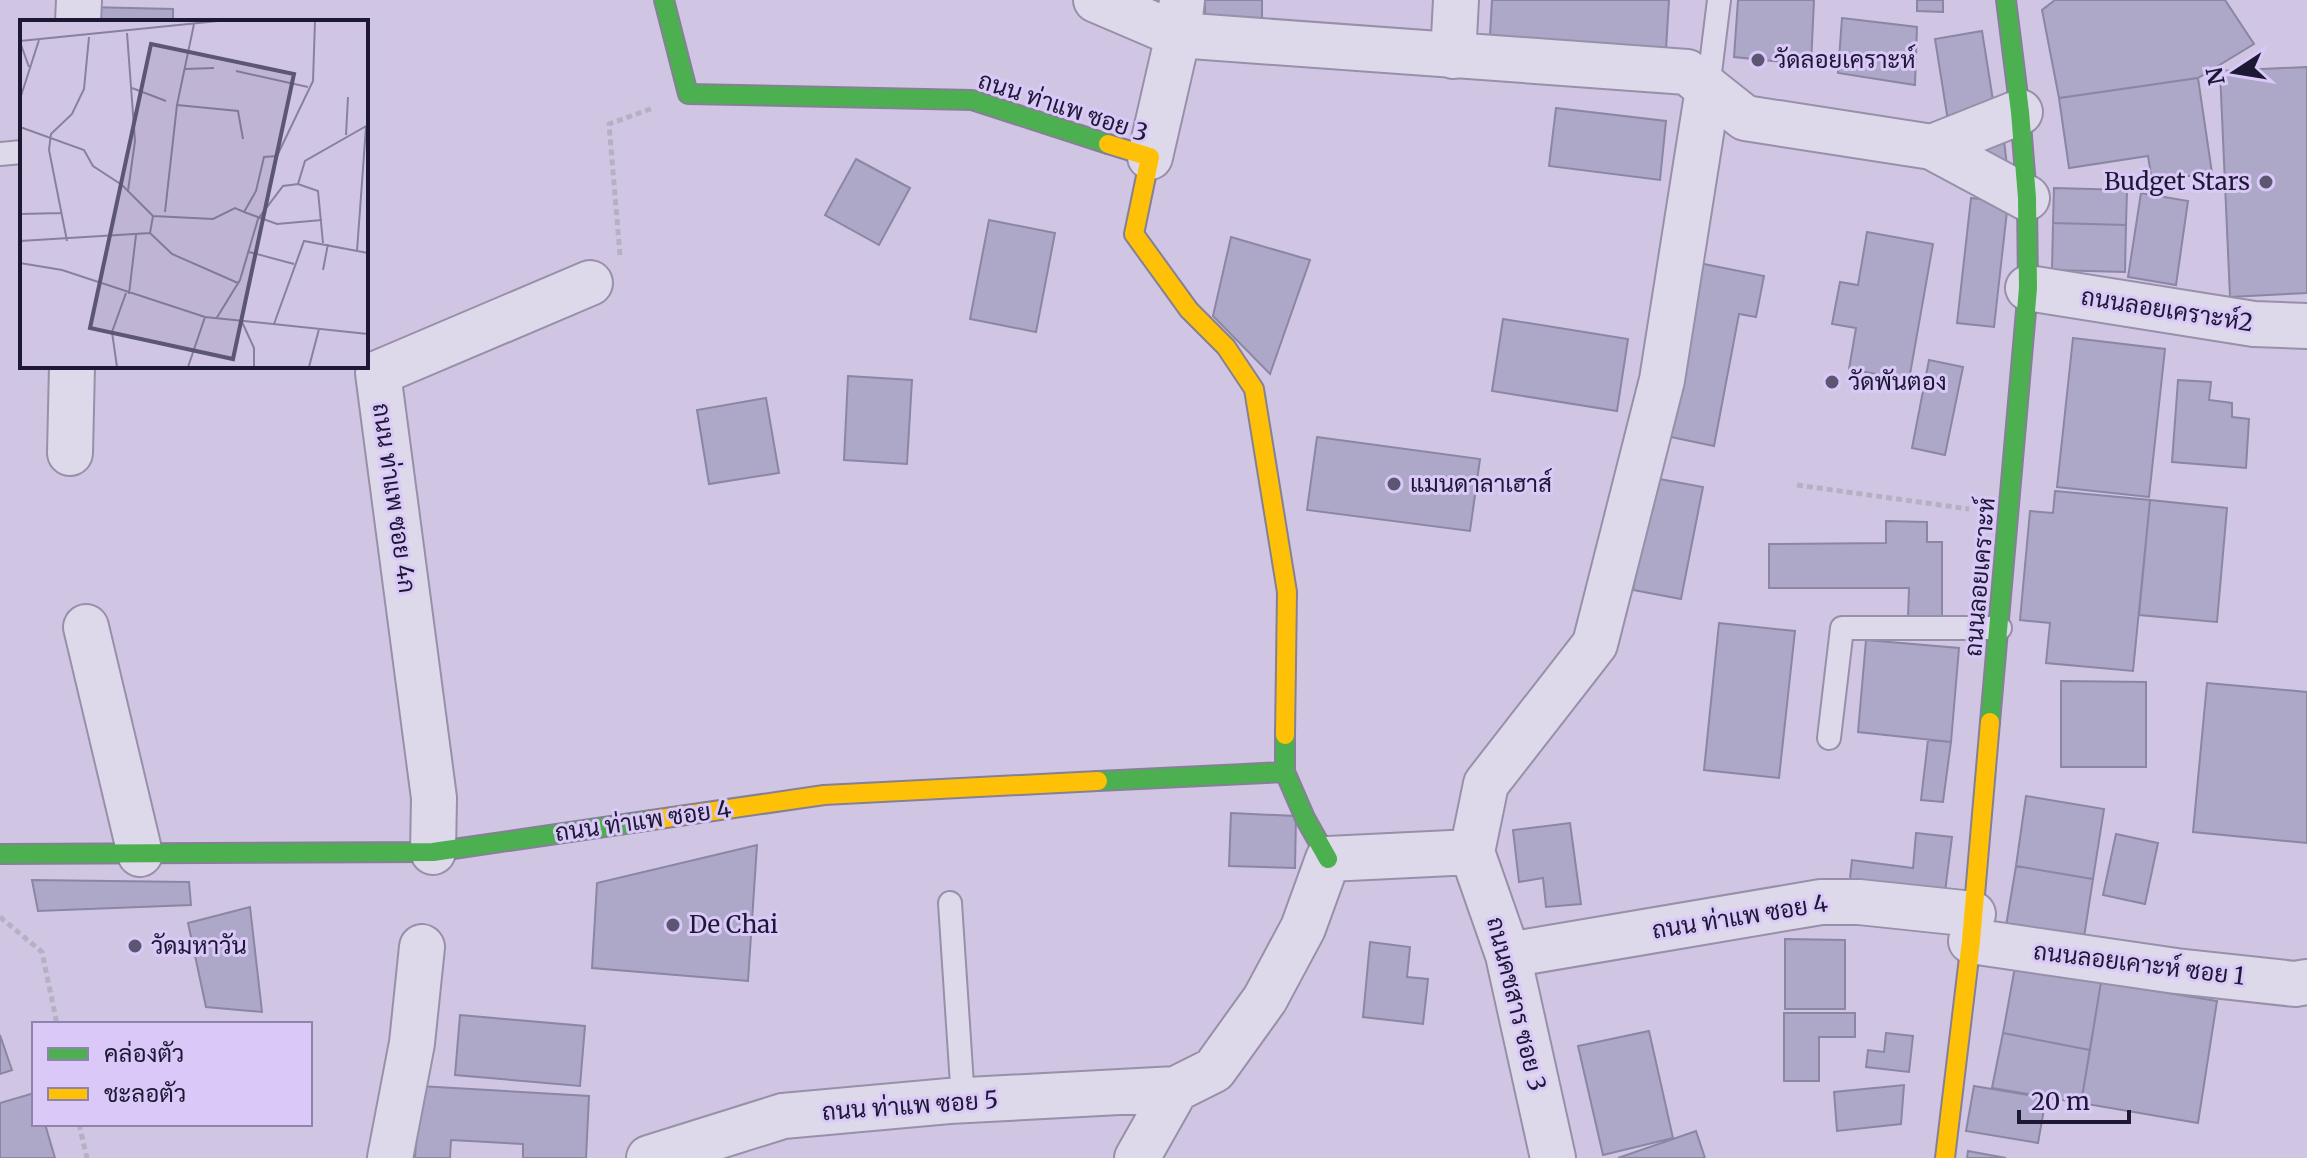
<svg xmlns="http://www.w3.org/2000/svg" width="2307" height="1158" viewBox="0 0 2307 1158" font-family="Merriweather,Sarabun,serif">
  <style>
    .building { fill: #ada7c8; stroke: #8b86a3; stroke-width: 2 }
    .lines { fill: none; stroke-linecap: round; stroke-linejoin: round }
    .lane-casing { stroke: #9790a8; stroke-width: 26 }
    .street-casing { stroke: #9790a8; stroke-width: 48 }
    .fast-casing { stroke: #868097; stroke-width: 22 }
    .slow-casing { stroke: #868097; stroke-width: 22 }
    .path { stroke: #b6b0c3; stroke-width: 5; stroke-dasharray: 6 4; stroke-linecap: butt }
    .lane { stroke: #ded8eb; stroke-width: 22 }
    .street { stroke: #ded8eb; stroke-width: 44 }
    .fast { stroke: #4caf50; stroke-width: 18 }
    .slow { stroke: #ffc107; stroke-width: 18 }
    .poi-dot { fill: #5c5672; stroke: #dac9f8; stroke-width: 3 }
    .labels { text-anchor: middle; stroke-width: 6; stroke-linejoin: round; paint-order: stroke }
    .poi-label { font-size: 24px; fill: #1d1935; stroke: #dac9f8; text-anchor: start }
    .street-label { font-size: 24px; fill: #1d1935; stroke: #dac9f8 }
    .inset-road { fill: none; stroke: #88819d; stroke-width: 2 }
    .view { fill: #5c5672; fill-opacity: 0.15; stroke: #5c5672; stroke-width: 4 }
    .inset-edge { fill: none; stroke: #1d1935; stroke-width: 4 }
  </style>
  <rect width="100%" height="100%" fill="#d0c6e3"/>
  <path class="building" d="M1205,0H1262V34H1205Z
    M1492,0H1669L1665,66L1489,54Z
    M1738,0H1814L1811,65L1734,57Z
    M1917,0H1943V12L1917,11Z
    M2055,0H2225L2254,44L2198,78L2059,98L2042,10Z
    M87,7L173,9V22H87Z
    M1842,18L1917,27L1915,85L1838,73Z
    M1982,31L1995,113L1948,121L1935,39Z
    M2307,67V293L2230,297L2220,71Z
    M2198,78L2212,173L2152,181L2148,156L2069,168L2059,98Z
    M1556,108L1666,121L1660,180L1549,166Z
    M2004,140L2007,166L1987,168L1984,142Z
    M856,159L910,188L879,245L825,215Z
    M2054,188L2127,190L2126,225L2053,223Z
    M2141,193L2188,201L2176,285L2128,277Z
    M1971,198L2008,202L1994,327L1957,323Z
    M989,220L1055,233L1036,332L970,319Z
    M2053,223L2126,225L2125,272L2052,270Z
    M1867,232L1933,244L1909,380L1849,369L1856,328L1832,324L1840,282L1858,285Z
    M1231,237L1310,260L1270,374L1213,316Z
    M1699,263L1764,276L1756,317L1739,314L1714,446L1666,436Z
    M1503,319L1628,339L1617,411L1492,391Z
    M2073,338L2165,349L2149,497L2057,487Z
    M1929,360L1963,367L1945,455L1912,448Z
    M848,376L912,380L907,464L844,460Z
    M2178,380L2211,382L2209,400L2232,403V417L2249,419L2246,468L2172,462Z
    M766,398L779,473L709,484L697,410Z
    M1317,437L1480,459L1470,531L1307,510Z
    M1654,478L1703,487L1681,599L1633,590Z
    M2055,491L2150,500L2133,671L2046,663L2050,623L2020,620L2030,511L2053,513Z
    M2150,500L2227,508L2217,622L2139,615Z
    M1886,521L1927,522V542H1942V619H1908L1909,588H1769V544L1886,543Z
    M1719,623L1795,631L1779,778L1704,770Z
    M1866,640L1959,648L1951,742L1858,732Z
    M2061,681L2146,682V767H2061Z
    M2207,683L2307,692V843L2193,832Z
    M1928,740L1951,742L1943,802L1921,800Z
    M2026,796L2104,809L2093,879L2016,866Z
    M1231,813L1296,816L1295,868L1229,866Z
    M1570,823L1581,904L1546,907L1543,878L1519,882L1513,830Z
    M1916,833L1952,837L1944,900L1849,888L1852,860L1913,868Z
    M2116,834L2158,843L2145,904L2103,895Z
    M757,845L748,981L592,968L597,883Z
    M2016,866L2093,879L2084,937L2006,926Z
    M32,880L189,882L191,905L38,911Z
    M250,907L262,1012L206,1007L188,923Z
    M1785,939L1845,940V1009H1785Z
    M1370,942L1410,947L1407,977L1428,979L1423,1024L1363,1017Z
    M2015,967L2101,982L2090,1050L2003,1033Z
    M2101,982L2217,1001L2198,1123L2081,1103Z
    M1784,1013H1855V1037H1819V1081H1784Z
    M460,1015L585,1026L580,1086L455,1075Z
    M1649,1031L1673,1138L1603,1155L1578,1046Z
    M1886,1033L1913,1036L1909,1072L1866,1067L1868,1050L1884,1052Z
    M2003,1033L2090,1050L2081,1103L1992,1088Z
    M0,1035L12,1070L0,1074Z
    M1904,1085L1901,1124L1837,1131L1834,1092Z
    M419,1086L589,1096L586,1158H523V1144L451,1140L450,1158H415Z
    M1974,1086L2046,1098L2038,1143L1966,1131Z
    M34,1093V1124H45L55,1158H0V1103Z
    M1696,1131L1705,1158H1618Z
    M1968,1151L2006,1158H1967Z"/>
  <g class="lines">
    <defs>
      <path id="lane" d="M1708,89L1719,0
        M0,154L22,152
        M1829,738L1842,628H2000
        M950,903L963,1100"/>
      <path id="street" d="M1096,0L1178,35L1687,72L1745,118L1932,147L2027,198
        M78,22L79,0
        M1453,56L1456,0
        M1932,147L2020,112
        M1150,157L1178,35L1182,0
        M2028,288L2254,324L2307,326
        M70,453L72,366
        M86,627L140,854
        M433,852L434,798L378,373L590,283
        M1472,852L1486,784L1595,644L1662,380L1708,89
        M1971,941L2176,971L2295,984L2307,982
        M1508,955L1821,902H1859L1973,914
        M390,1158L412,1043L422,947
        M649,1158L783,1116L949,1101L1176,1089
        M1137,1158L1176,1089L1214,1070L1265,999L1303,928L1328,859L1472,852L1508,955L1553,1158"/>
      <path id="fast" d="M664,0L688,94L972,100L1108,144
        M1990,722L2028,288L2027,198L2020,112L2006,0
        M1285,735V772L1305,818L1328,859
        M1098,781L1285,772
        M0,854L433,852L652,820"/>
      <path id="slow" d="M1108,144L1150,157L1134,234L1189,310L1226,347L1254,389L1287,592L1285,735
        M652,820L824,795L1098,781
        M1945,1158L1971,941L1990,722"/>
    </defs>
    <use href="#lane" class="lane-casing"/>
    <use href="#street" class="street-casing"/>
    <use href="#fast" class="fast-casing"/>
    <use href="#slow" class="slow-casing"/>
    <path class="path" d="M620,255L609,124L653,108
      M1797,485L1969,509
      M0,917L42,952L57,1024
      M79,1124L87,1158"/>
    <use href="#lane" class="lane"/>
    <use href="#street" class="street"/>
    <use href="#fast" class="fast"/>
    <use href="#slow" class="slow"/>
  </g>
  <g class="poi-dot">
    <circle cx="1758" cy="60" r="8"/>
    <circle cx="2266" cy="182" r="8"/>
    <circle cx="1832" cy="382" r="8"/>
    <circle cx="1394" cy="484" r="8"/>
    <circle cx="673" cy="925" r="8"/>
    <circle cx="135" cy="946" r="8"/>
  </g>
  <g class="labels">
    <g class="poi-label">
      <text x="1774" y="68">วัดลอยเคราะห์</text>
      <text x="2250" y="190" text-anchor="end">Budget Stars</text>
      <text x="1848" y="390">วัดพันตอง</text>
      <text x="1410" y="492">แมนดาลาเฮาส์</text>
      <text x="689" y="933">De Chai</text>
      <text x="151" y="954">วัดมหาวัน</text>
    </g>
    <g class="street-label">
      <text transform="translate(1063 107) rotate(18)" y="8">ถนน ท่าแพ ซอย 3</text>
      <text transform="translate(2167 310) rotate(9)" y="8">ถนนลอยเคราะห์2</text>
      <text transform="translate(394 498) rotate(82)" y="8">ถนน ท่าแพ ซอย 4ก</text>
      <text transform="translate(1980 577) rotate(-85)" y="8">ถนนลอยเคราะห์</text>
      <text transform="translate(643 821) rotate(-8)" y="8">ถนน ท่าแพ ซอย 4</text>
      <text transform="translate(1740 917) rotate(-9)" y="8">ถนน ท่าแพ ซอย 4</text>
      <text transform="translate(2139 964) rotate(7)" y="8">ถนนลอยเคาะห์ ซอย 1</text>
      <text transform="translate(1516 1004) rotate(76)" y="8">ถนนคชสาร ซอย 3</text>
      <text transform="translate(910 1106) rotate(-4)" y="8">ถนน ท่าแพ ซอย 5</text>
    </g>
  </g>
  <g transform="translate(20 20)">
    <rect width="348" height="348" fill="#d0c6e3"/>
    <path class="inset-road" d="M107,13L115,121L108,171M0,21L198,1M0,22L9,47M165,49L194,48M216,51L288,67M112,68L146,81M0,79L19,20M157,85L218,91L223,119M0,107L64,130L73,146L102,165L133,196M326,115L328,77M278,164L285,141L348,105M145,192L157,85L174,4M224,192L257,204L302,200M0,194L42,193M133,196L193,199L215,188L224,192L236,171L244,137L257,136L293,61L295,1M130,213L152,234L218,263M0,221L130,213L133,196M47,221L29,130L31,114L52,94L64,69L69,17M337,231L346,107M229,232L274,244M0,243L42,250L185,297L348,314M303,250L308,224M109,274L116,215M196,299L220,260L238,199L263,166L278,164L298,171L303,223M222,302L234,328V347M254,304L284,221L348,233M97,347L92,312L106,273M168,347L185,297M289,347L299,309"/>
    <path class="view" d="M131,24L274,54L213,339L70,308Z"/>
    <rect width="348" height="348" class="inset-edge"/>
  </g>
  <rect x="32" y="1022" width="280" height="104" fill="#dac9f8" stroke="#8e83aa" stroke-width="2"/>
  <rect x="48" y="1048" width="40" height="12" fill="#4caf50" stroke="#8e83aa" stroke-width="2"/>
  <text x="104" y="1062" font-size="24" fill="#1d1935">คล่องตัว</text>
  <rect x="48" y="1088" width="40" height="12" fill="#ffc107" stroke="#8e83aa" stroke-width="2"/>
  <text x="104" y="1102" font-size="24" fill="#1d1935">ชะลอตัว</text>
  <g transform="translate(2235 72) rotate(258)" stroke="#dac9f8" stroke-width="6" paint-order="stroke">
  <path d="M0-6L14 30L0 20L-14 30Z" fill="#1d1935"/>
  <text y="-12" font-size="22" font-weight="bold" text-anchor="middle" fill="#1d1935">N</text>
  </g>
  <path d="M2019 1110v12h110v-12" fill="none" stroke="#1d1935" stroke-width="4"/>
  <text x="2031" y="1110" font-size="24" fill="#1d1935" stroke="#dac9f8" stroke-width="6" paint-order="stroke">20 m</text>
</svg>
